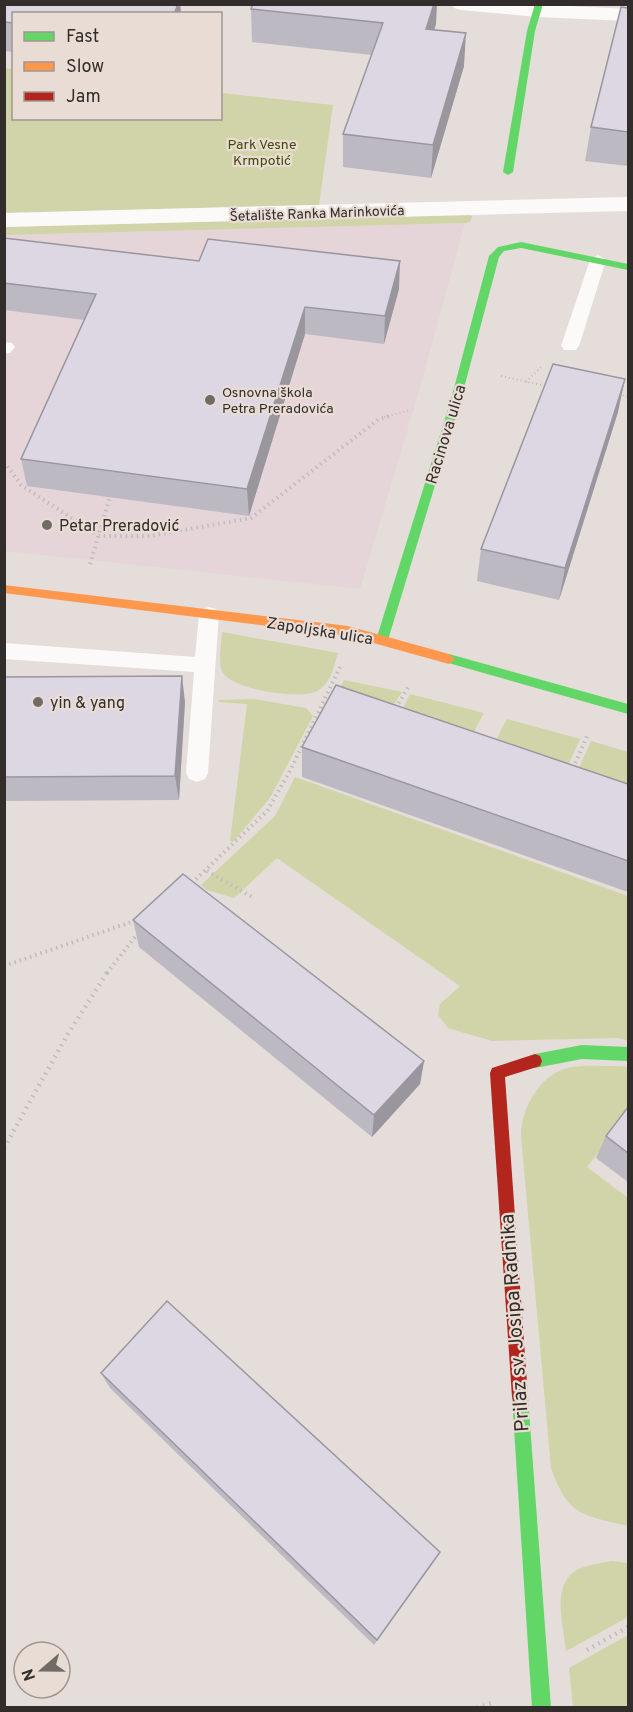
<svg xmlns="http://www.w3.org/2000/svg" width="633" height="1712" viewBox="0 0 633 1712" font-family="Overpass,sans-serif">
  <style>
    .education { fill: #e5d5d8 }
    .green { fill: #d0d4a8 }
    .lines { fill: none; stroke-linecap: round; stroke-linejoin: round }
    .path-far2 { stroke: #bfbdba; stroke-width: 2; stroke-dasharray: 1 3; stroke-linecap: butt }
    .path-far1 { stroke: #bfbdba; stroke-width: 4; stroke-dasharray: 1.5 4; stroke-linecap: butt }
    .path { stroke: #bfbdba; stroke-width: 4.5; stroke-dasharray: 1.5 5; stroke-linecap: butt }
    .lane { fill: #fbfaf9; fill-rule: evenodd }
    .street { fill: #fbfaf9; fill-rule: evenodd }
    .fast { fill: #63d668; fill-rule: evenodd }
    .slow { fill: #ff974d; fill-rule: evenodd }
    .jam { fill: #b3261e; fill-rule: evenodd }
    .wall { fill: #bdb9c2 }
    .shaded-wall { fill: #9a969e }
    .building { fill: #dcd7e2; stroke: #9a969e; stroke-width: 1.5 }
    .poi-dot { fill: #706b67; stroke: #e9dcd4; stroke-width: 2 }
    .labels { text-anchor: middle; stroke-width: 4.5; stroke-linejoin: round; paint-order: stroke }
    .far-park-label { font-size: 14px; fill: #424903; stroke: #e9dcd4 }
    .far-street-label { font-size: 14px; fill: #322d2a; stroke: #e9dcd4 }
    .far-poi-label { font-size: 14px; fill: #322d2a; stroke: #e9dcd4; text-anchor: start }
    .street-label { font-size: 16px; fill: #322d2a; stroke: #e9dcd4 }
    .poi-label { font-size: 16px; fill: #322d2a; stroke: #e9dcd4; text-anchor: start }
    .near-street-label { font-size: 20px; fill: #322d2a; stroke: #e9dcd4 }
  </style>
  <rect width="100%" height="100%" fill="#e4ddd9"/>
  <path class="education" d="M465,223L419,391L360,589L5,551L4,235Z"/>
  <path class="green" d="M4,68L13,69L14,118H220L221,93L333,105L319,205L5,213Z
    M469,215L472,216L470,222L465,223L5,235L4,227Z
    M222,632L338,653C333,668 331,685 315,692C298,699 234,690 223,673C217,663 222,643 222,632Z
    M344,680L402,692L383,721L340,688Z
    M410,694L484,713L466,746L395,724Z
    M254,699L306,708L313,716L270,798L233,842L230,841L247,704L219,702V700Z
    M507,719L580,739L561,781L487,757Z
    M591,741L628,752V806L571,786Z
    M295,777L628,896V1041L618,1038L492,1041L448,1028L438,1015L440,1004L460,986L277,858L234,898L207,890L201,885L275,816Z
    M624,1066L628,1068V1115L587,1167L628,1198V1526C582,1515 568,1516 551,1468L521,1136C521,1109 540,1074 568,1068C585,1064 607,1067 624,1066Z
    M612,1561L628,1563V1617L566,1651C563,1623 549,1578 584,1567C593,1564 603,1563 612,1561Z
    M628,1635V1707H573L569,1668Z"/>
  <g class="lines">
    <path class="path-far2" d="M501,376L546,386
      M526,382L543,365
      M619,394L628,397
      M384,417L411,410"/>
    <path class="path-far1" d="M4,462L21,485L99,536H150L251,518L379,419L390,416
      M90,564L110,497
      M396,708L409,686
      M573,768L587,736
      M207,871L254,898
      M192,883L267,811L291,769L340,667
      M4,966L137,920
      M107,973L138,933"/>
    <path class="path" d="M4,1148L66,1037L108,971
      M587,1650L628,1627
      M477,1708L492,1703"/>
    <path class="lane" d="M598,255L606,260L579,346L576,350H564L561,346L590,260Z
      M4,342L12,343L15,347L10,353L4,354Z
      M209,607L216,609L219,614L208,773L205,779L197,782L189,779L186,773L194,672L4,659V643L195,657L199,614L202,609Z"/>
    <path class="street" d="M452,4H531L628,9V21L537,17L461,10L454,8Z
      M628,197V211L4,227V213Z"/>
    <path class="fast" d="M535,4H543L535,31L513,172L508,175L503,172L527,31Z
      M521,242L628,264V270L521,248L504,251L499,257L460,403L388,640L386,643H378L376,640L450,403L489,256L498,247Z
      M449,654L628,704V714L445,662L443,659Z
      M582,1045L628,1047V1061L582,1059L535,1068L530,1066L528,1061L530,1056L535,1054Z
      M520,1389L526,1391L528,1397L551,1708H532L512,1397L514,1391Z"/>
    <path class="slow" d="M4,585L348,626L449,654L455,659L449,664L348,636L4,593Z"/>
    <path class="jam" d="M535,1054L540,1056L542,1061L540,1066L505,1077L528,1397L526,1403L520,1405L514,1403L512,1397L490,1073L492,1068Z"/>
  </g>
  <path class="wall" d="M4,4H180L181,14H14V52L4,51Z
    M628,8V166L585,161L591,127Z
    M251,9L436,24L434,30L464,66L431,178L343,167V134L372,55L252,42Z
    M4,238L399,289L384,344L305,334L249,516L27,486L21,459L85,320L4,310Z
    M618,412L559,600L477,581L481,549Z
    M4,677L185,702L179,800L4,801Z
    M302,747L628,784V892L302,777Z
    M133,920L424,1061L420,1084L372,1137L139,947Z
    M628,1107V1182L596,1158L606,1136Z
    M101,1373L440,1552L374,1645L110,1388Z"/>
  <path class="shaded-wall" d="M178,4H180L181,14H174Z
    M434,4H437L436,24L424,62L426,29Z
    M466,33L464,66L431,178L433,145Z
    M400,261L399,289L384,344L385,316Z
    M305,307V334L249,516L247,489Z
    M625,379L618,412L559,600L565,568Z
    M182,676L185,702L179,800L175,776Z
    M424,1061L420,1084L372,1137L374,1115Z"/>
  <path class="building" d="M4,4H178L174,14H14V23L4,22Z
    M253,4H434L426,29L466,33L433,145L343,134L383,23L251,9Z
    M621,7L628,8V132L591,127Z
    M4,238L199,261L208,239L400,261L385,316L305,307L247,489L21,459L96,294L4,283Z
    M553,364L625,379L565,568L481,549Z
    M182,676L175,776L4,777V677Z
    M336,685L628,784V861L302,747Z
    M183,874L424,1061L374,1115L133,920Z
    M628,1107V1153L606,1136Z
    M167,1301L440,1552L377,1640L101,1373Z"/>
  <g class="poi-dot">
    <circle cx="210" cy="400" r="6"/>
    <circle cx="47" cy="525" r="6"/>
    <circle cx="38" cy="702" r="6"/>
  </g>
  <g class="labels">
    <g class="far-park-label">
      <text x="262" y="149">Park Vesne<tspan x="262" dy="16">Krmpotić</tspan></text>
    </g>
    <g class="far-street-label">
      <text transform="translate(317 213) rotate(-2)" y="5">Šetalište Ranka Marinkovića</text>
    </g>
    <g class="far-poi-label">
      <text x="222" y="397">Osnovna škola<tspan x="222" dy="16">Petra Preradovića</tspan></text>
    </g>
    <g class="street-label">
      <text transform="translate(445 434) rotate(-73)" y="6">Racinova ulica</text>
      <text transform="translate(320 630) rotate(9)" y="6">Zapoljska ulica</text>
    </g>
    <g class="poi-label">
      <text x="59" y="531">Petar Preradović</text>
      <text x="50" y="708">yin &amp; yang</text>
    </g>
    <g class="near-street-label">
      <text transform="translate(514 1323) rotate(-94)" y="7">Prilaz sv. Josipa Radnika</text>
    </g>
  </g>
  <rect width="633" height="1712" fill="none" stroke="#322d2a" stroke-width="12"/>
  <rect x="12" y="12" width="210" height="108" fill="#e9dcd4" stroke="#a09690" stroke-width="1.5"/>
  <rect x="24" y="32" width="30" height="9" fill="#63d668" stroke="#a09690" stroke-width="1.5"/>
  <text x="66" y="42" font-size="18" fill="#322d2a">Fast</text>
  <rect x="24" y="62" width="30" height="9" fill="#ff974d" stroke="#a09690" stroke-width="1.5"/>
  <text x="66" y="72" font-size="18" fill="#322d2a">Slow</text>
  <rect x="24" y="92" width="30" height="9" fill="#b3261e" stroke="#a09690" stroke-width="1.5"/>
  <text x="66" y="102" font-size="18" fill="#322d2a">Jam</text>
  <g transform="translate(42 1670) rotate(250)"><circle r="28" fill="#e9dcd4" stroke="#a09690" stroke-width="1.5"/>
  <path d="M0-4.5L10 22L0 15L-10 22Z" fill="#706b67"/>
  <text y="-9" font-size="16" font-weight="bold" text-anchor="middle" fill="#322d2a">N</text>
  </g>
</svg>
